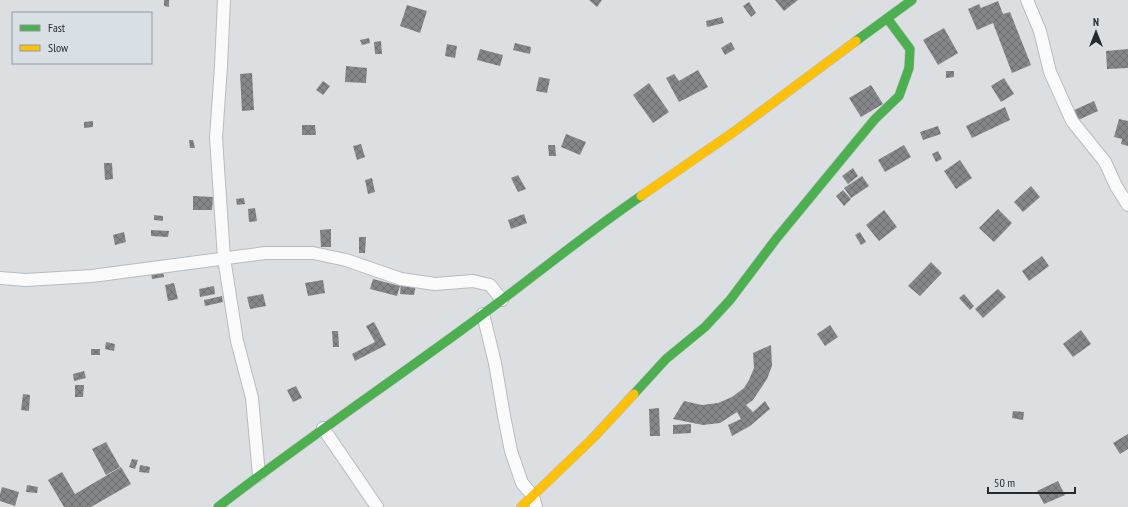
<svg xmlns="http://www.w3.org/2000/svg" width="1128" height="507" viewBox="0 0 1128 507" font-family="'PT Sans Narrow',sans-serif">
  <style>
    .building { fill: url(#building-cross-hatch) }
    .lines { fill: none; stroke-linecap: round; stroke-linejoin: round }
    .street-casing { stroke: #b8bbbe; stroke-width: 14 }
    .fast-casing { stroke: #b8bbbe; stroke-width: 10 }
    .slow-casing { stroke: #b8bbbe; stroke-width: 10 }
    .street { stroke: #fafafb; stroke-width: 12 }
    .fast { stroke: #4caf50; stroke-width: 9 }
    .slow { stroke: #ffc107; stroke-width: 9 }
  </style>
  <defs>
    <pattern id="building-cross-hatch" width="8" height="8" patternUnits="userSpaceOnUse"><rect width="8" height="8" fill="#848688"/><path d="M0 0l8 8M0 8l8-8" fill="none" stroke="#6c6e6f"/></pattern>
  </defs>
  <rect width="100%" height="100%" fill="#dcdfe2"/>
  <path class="building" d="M164,0H169V7L164,6Z
    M589,0H602L597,7Z
    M775,0H798L784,11Z
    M998,1L1003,14L1010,12L1031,65L1012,73L993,23L977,30L968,9L979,4L981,8Z
    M749,2L756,13L751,17L743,6Z
    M407,5L427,11L420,33L400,26Z
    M722,17L724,23L707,27L706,21Z
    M944,28L958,53L938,65L923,40Z
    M369,38L370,43L362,45L360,40Z
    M381,41L382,54H375L374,42Z
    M731,42L735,49L725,55L721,48Z
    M515,43L531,47L530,54L513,50Z
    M447,44L457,46L455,58L445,56Z
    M480,49L503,55L500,66L477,60Z
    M1128,49V68L1107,69L1106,51Z
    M346,66L367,68L366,83L345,82Z
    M698,70L708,87L679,102L666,78L674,74L679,81Z
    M946,71H954V77L946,78Z
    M252,73L254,110L242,111L240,74Z
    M539,77L550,79L547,93L536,91Z
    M1004,78L1014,94L1001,102L991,86Z
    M323,81L330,86L323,95L316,90Z
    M649,83L669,112L653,123L633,95Z
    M871,85L883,104L861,117L849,98Z
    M1094,101L1098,111L1076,121L1072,111Z
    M1005,107L1010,120L972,138L966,126Z
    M1119,119L1128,121V146L1121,144L1122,139L1114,137Z
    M93,121V127L84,128V122Z
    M302,125H315L316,135H302Z
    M938,126L941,134L923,140L920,132Z
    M566,134L586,142L580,155L561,147Z
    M189,140H193L195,148H190Z
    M361,144L365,157L357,160L353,146Z
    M548,145H555L556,156H549Z
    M904,145L911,157L885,172L878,160Z
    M938,151L942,159L936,162L932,154Z
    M960,160L972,178L956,189L944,171Z
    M104,163H112L113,179L105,180Z
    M853,168L858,176L848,184L842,176Z
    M518,175L526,189L518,192L511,178Z
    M862,176L869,186L851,198L844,188Z
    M372,178L375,192L368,194L365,180Z
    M1031,186L1040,197L1023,212L1014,202Z
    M843,190L851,199L844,206L836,196Z
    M193,196L213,197L212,210H193Z
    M244,198L245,204L237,205L236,199Z
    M255,208L257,221L249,222L248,209Z
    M998,209L1012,223L994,242L979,228Z
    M884,210L897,227L879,241L866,225Z
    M524,214L527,223L511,229L508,220Z
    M154,215L163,216V221L154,220Z
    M331,229V247H321L320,230Z
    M151,230L169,231L168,237L151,236Z
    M124,232L126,242L115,245L113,235Z
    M860,232L866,242L861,245L855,235Z
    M359,237H366L365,253H359Z
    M1042,256L1049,266L1029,281L1022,271Z
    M931,262L942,273L920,296L908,286Z
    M163,271L164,277L152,279L151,273Z
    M373,279L400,286L397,296L370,289Z
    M323,280L325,293L308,296L305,283Z
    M401,282L416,284L414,295L400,294Z
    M174,283L178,299L168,301L165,285Z
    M214,286L215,294L200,297L199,289Z
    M998,289L1006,297L983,318L975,309Z
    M263,294L266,306L250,309L247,297Z
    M964,294L974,306L970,310L959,298Z
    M222,296L223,302L205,306L204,300Z
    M374,322L386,345L355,361L352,354L375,342L366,326Z
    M830,325L838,337L825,346L817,334Z
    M1081,330L1091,344L1073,357L1063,344Z
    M332,331H338L339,347H333Z
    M106,342L115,344L114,351L105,349Z
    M771,345L772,366L767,379L753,400L746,405L753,412L765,401L770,409L750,426L732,436L728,425L741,419L737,412L720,423L703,425L673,419L684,401L702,405L718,403L732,397L744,388L749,380L754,368L753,353Z
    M91,349H100V355H91Z
    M84,371L86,378L74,381L73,374Z
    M75,385H84L83,397H75Z
    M296,386L302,398L293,402L287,390Z
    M23,394L30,395L29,411L21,410Z
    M659,408L660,436H650L649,409Z
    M1013,411L1024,412L1023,420L1012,418Z
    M691,424V433L673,434V425Z
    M1128,434V449L1120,454L1113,443Z
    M106,442L120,467L106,475L92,449Z
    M132,459L138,460L135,469L129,467Z
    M140,465L150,467L149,473L139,472Z
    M121,467L131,484L91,507H64L48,480L62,472L75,494Z
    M1058,481L1065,495L1044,504L1037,491Z
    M27,485L38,487L37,493L26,492Z
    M2,487L19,492L15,506L0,501V494Z"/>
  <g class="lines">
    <defs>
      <path id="street" d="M224,0L221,66L216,138L224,258L237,341L252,398L259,475
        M1027,0L1040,31L1050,72L1072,121L1105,162L1116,186L1128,205
        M0,278L26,280L92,276L265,253H313L346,260L401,279L435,284L473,281L490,285L502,300
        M483,314L495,363L504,416L511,451L522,483L533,496L536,507
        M323,428L377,507"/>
      <path id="fast" d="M856,41L912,0
        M634,394L666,359L705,327L730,300L776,239L855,143L875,119L899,96L909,68L910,49L887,18
        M218,507C299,444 384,387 467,326C526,283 581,237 641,196"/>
      <path id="slow" d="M641,196L735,131L856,41
        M521,507L592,439L634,394"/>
    </defs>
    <use href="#street" class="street-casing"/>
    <use href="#fast" class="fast-casing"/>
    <use href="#slow" class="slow-casing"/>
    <use href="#street" class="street"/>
    <use href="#fast" class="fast"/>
    <use href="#slow" class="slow"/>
  </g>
  <rect x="12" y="12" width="140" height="52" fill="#d8e0e6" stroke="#91979c"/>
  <rect x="20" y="25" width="20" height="6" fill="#4caf50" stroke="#91979c"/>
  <text x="48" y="32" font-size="12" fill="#272a2c">Fast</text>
  <rect x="20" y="45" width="20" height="6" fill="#ffc107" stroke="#91979c"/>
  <text x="48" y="52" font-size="12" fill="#272a2c">Slow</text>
  <g transform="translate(1096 32)" stroke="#d8e0e6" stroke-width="3" paint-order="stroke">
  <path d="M0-3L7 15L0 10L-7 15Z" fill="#272a2c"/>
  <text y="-6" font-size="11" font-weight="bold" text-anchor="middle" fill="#272a2c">N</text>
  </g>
  <path d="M988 487v6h87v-6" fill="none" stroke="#272a2c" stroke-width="2"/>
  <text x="994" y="487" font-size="12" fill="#272a2c" stroke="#d8e0e6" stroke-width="3" paint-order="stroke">50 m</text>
</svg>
